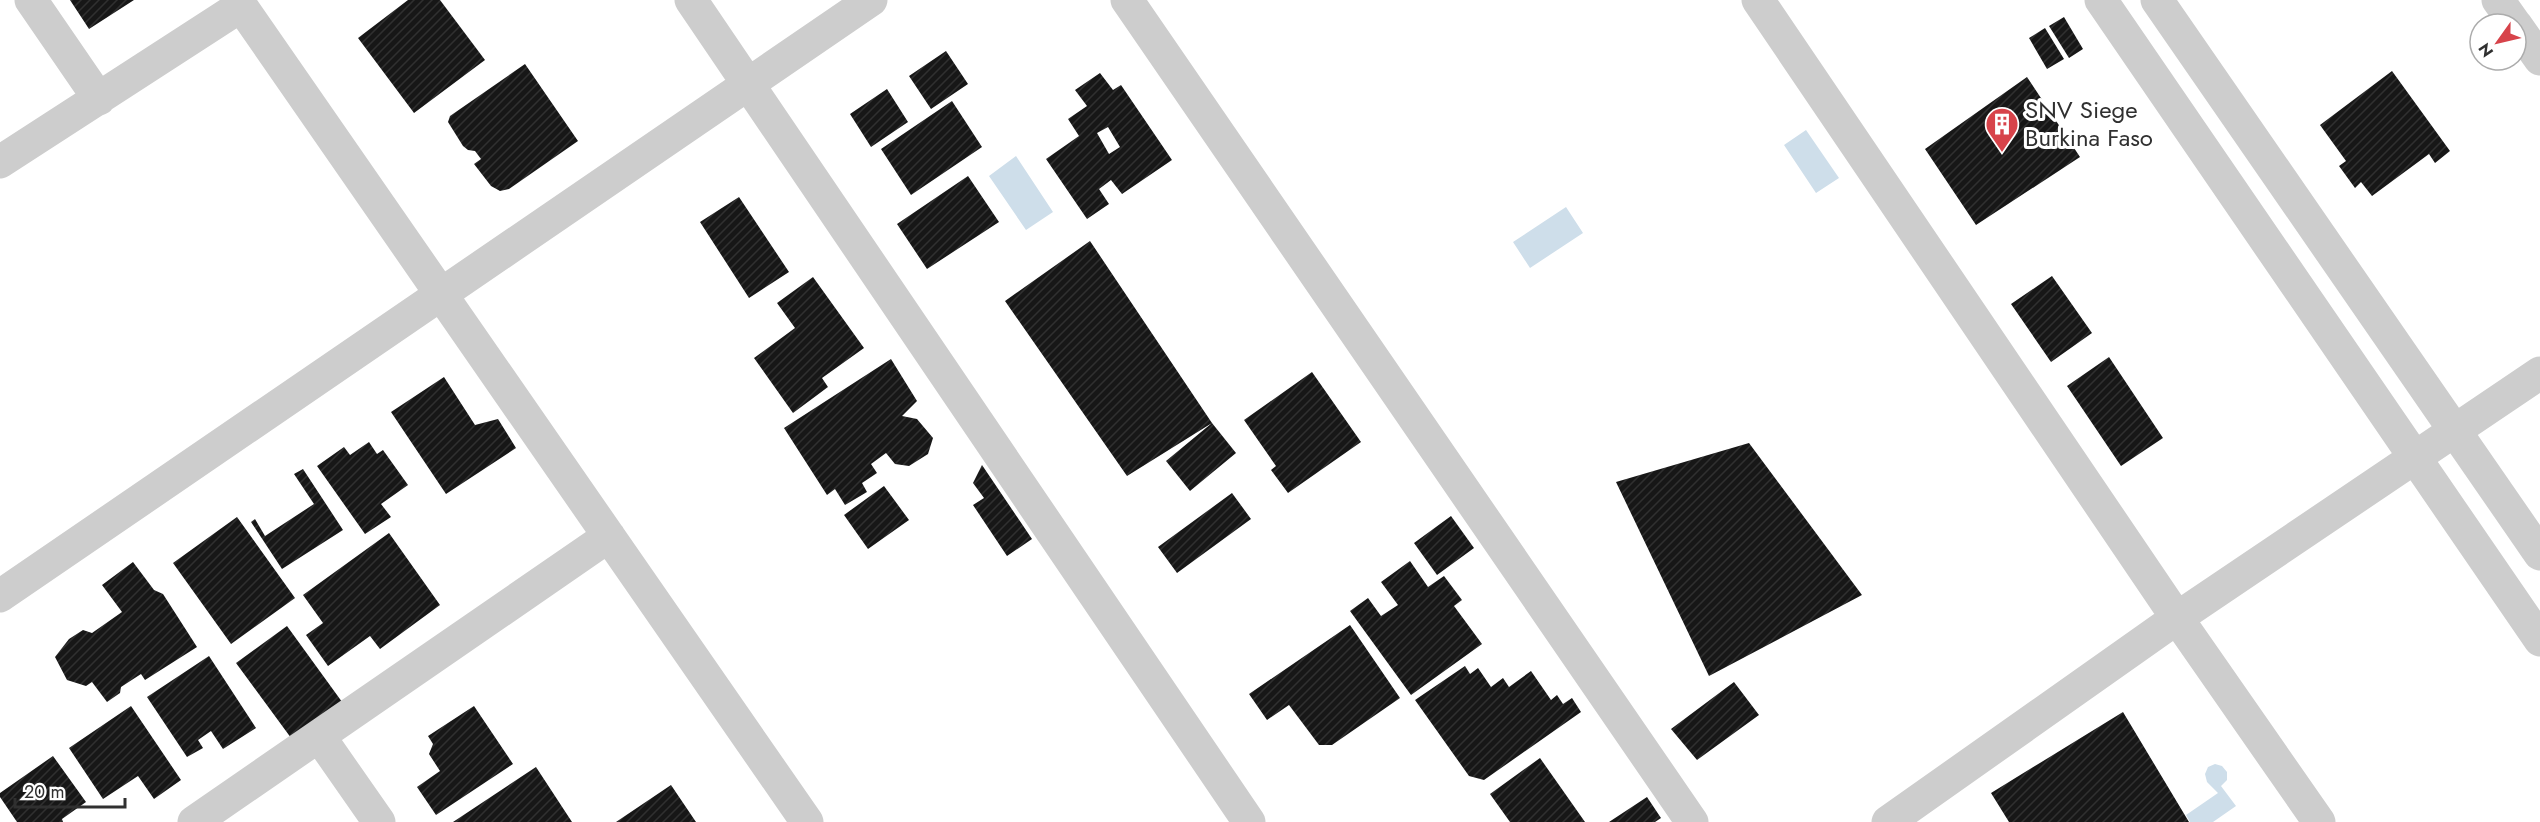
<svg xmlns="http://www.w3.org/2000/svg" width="2540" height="822" viewBox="0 0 2540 822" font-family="Jost,sans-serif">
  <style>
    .water { fill: #cedeea }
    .building { fill: url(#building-hatch); fill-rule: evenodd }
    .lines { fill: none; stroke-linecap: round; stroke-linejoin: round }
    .minor { stroke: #cdcdcd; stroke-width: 33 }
    .labels { text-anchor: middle; stroke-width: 6; stroke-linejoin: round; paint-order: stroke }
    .poi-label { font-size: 24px; fill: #303030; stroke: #fff; text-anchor: start }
  </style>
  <defs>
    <pattern id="building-hatch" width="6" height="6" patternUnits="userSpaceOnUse" patternTransform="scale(1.5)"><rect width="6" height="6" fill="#171717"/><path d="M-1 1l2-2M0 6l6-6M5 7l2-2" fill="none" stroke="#303030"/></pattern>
  </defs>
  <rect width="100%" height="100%" fill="#fff"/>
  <path class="water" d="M1806,130L1839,178L1816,193L1784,145Z
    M1016,156L1053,212L1026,230L989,176Z
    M1566,207L1583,233L1530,268L1513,242Z
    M2215,764L2222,766L2227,772V780L2221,786L2236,806L2213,822H2190L2186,815L2218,793L2207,782L2205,774L2208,767Z"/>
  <path class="building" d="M70,0H134L89,29Z
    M408,0H440L485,60L414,113L358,38Z
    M2064,17L2083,49L2069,58L2049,26Z
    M2045,28L2064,59L2047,69L2029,38Z
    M946,51L968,84L931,109L909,76Z
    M525,64L578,141L509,189L500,191L491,186L474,164L481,159L475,151L468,150L463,146L448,122L450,116Z
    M2392,71L2450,151L2435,163L2429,154L2372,196L2361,182L2355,188L2339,166L2346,161L2320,125Z
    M1100,73L1113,90L1121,85L1172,160L1122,194L1111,180L1099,189L1109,204L1087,219L1046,159L1079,136L1068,119L1087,106L1075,90ZM1108,127L1120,147L1109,154L1097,133Z
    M2027,77L2080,157L1976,225L1925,149Z
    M887,89L908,122L871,147L850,114Z
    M952,101L982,147L911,195L881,149Z
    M968,176L999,222L927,269L897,224Z
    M739,197L789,272L749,298L700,222Z
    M1090,241L1212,423L1127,476L1005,301Z
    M2052,276L2092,333L2051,362L2011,304Z
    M813,277L864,348L822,378L828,387L793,413L754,358L795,328L777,303Z
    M2109,357L2163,438L2121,466L2067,386Z
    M891,359L917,401L902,416L917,419L933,438L928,454L909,466L895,464L886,453L871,464L877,473L862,483L867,492L845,505L835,489L827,495L784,428Z
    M1312,372L1361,442L1288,493L1271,470L1276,466L1244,420Z
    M444,377L475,425L498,419L516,448L446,494L391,412Z
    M1212,423L1236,453L1190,491L1166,461Z
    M369,442L377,454L383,450L408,485L381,504L391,517L365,534L317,466L344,447L350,455Z
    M1749,443L1862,595L1709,676L1616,482Z
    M982,465L1032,539L1007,556L973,505L984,498L973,483Z
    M303,469L343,530L282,569L251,522L255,519L265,536L314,504L294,474Z
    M884,486L909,520L868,549L844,515Z
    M1232,493L1251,519L1177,573L1158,547Z
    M1451,516L1474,548L1437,575L1414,543Z
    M237,517L295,598L231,644L173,563Z
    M389,533L440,605L380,649L370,636L328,666L306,635L323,623L303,595Z
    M1410,561L1428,587L1444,576L1462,600L1454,606L1482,644L1411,695L1350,611L1368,598L1381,616L1398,605L1381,582Z
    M133,562L154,590L163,594L197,647L145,680L141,674L121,687L120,693L107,702L92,682L86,686L67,680L55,657L69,639L83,630L92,633L122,612L102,585Z
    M1350,625L1400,698L1332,745H1319L1289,705L1267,720L1249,694Z
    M287,626L345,706L294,742L236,663Z
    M209,656L256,728L223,749L211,731L198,740L203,748L187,757L147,697Z
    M1465,666L1470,674L1478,668L1491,687L1503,678L1509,687L1531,671L1551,700L1557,695L1563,704L1572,698L1581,712L1484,780L1469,776L1415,700Z
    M1734,682L1759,715L1697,760L1671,729Z
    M131,706L181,780L154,799L138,776L103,799L69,748Z
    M474,706L513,764L436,815L417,787L440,771L429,754L433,744L428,736Z
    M2123,712L2189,822H2009L1991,793Z
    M53,756L86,802L62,819L63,822H17L0,797V793Z
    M1540,758L1585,822H1510L1490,794Z
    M536,767L572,822H453Z
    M671,785L696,822H616Z
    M1647,797L1661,818L1655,822H1609Z"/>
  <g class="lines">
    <path class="minor" d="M31,0L99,99
      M237,0L807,822
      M691,0L1249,822
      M1127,0L1692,822
      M1758,0L2177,618L2319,822
      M2101,0L2540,640
      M2157,0L2540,554
      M2498,0L2515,24
      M2516,25L2540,59
      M0,162L241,6
      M0,596L871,0
      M319,736L379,822
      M194,822L609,536
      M1888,822L2177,618L2540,373"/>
  </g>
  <defs>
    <symbol id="building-pin" viewBox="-11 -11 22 30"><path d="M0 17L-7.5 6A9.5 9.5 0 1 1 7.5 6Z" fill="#d7434a" stroke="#fff"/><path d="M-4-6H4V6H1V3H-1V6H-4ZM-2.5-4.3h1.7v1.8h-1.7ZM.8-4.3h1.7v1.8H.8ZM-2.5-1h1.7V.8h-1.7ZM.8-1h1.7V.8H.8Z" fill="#fff"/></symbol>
  </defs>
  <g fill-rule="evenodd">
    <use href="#building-pin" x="1983" y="105" width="38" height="52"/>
  </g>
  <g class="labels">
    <g class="poi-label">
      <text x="2025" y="118">SNV Siege<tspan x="2025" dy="28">Burkina Faso</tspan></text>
    </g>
  </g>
  <g transform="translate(2498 42) rotate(236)"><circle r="28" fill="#ffffff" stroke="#acacac" stroke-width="1.5"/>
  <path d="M0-4.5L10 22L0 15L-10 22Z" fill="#d7434a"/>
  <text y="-9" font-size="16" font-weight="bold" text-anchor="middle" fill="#303030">N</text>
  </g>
  <path d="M15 798v9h110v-9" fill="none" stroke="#303030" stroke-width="3"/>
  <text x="24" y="798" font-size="18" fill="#303030" stroke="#ffffff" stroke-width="4.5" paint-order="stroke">20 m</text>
</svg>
